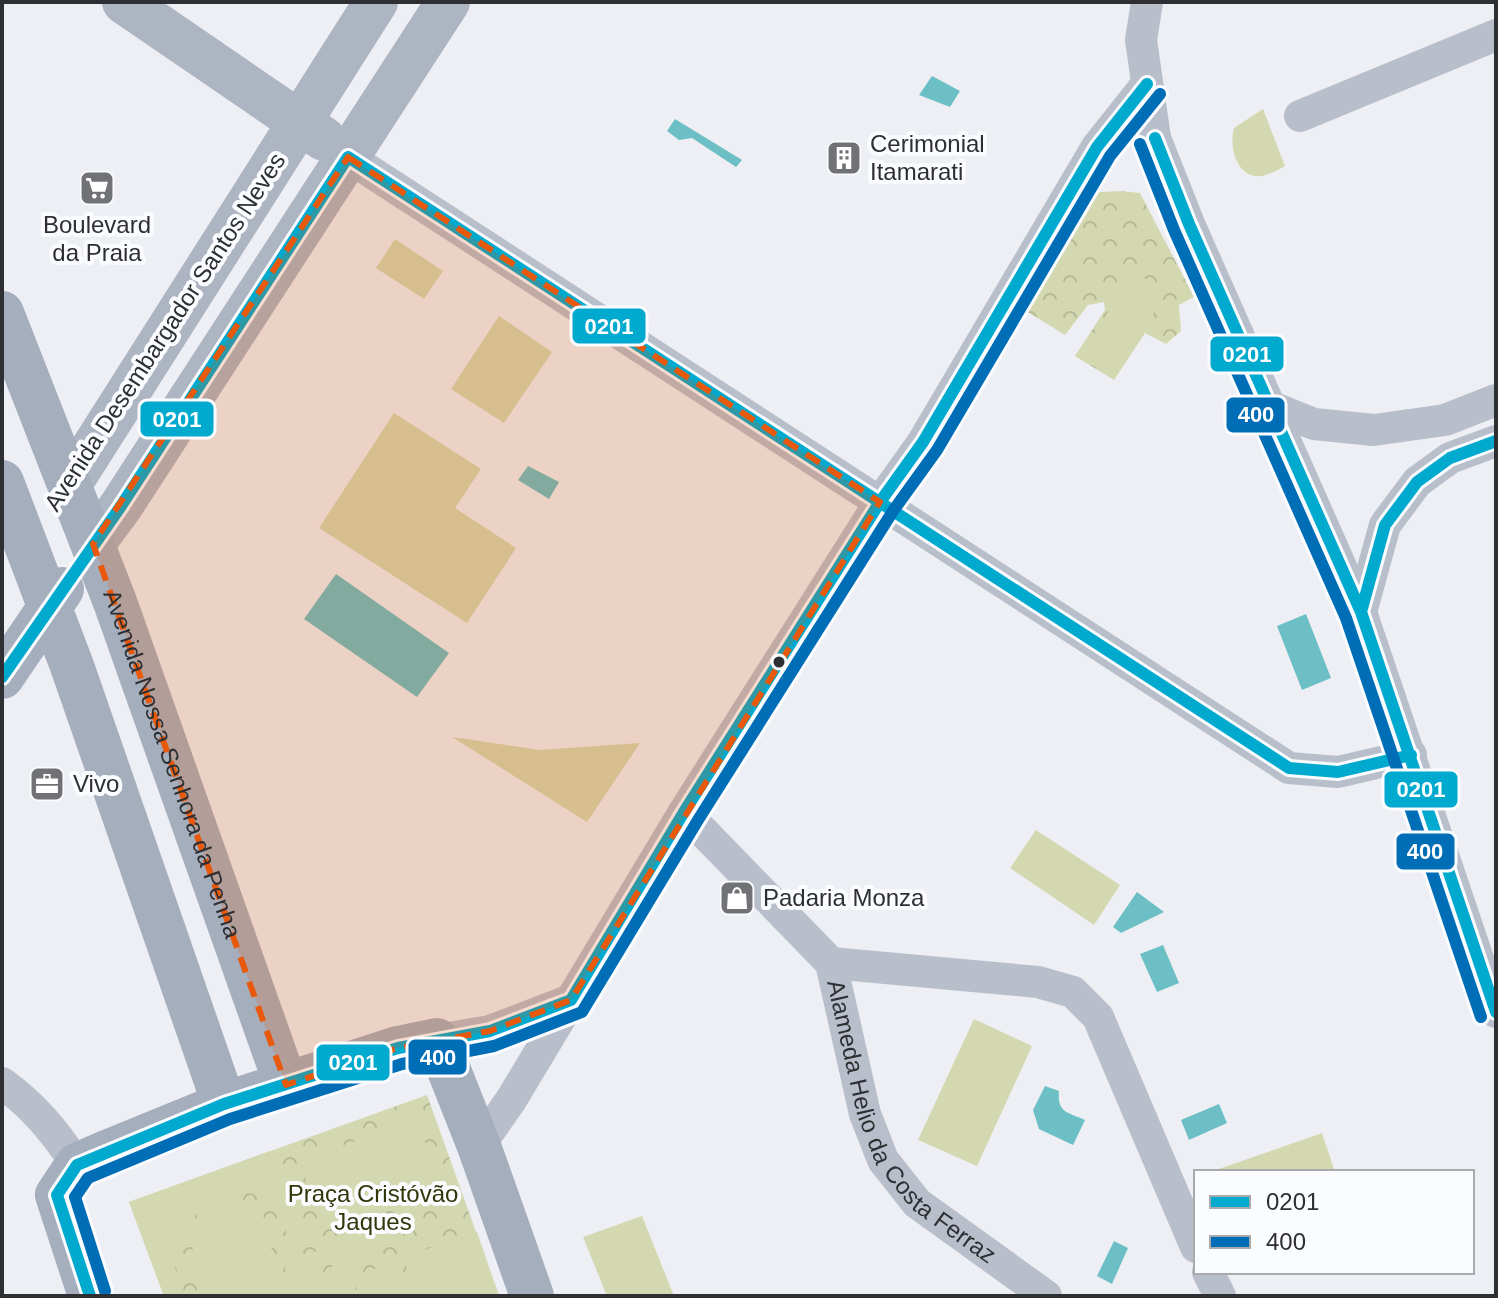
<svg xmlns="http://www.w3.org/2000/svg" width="1498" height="1298" viewBox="0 0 1498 1298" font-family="Helvetica,sans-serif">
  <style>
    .park { fill: url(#park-crowns) }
    .garden { fill: #d4d8b0 }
    .water { fill: #6bbfc5 }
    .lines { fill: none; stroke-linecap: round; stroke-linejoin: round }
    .street { stroke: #b8bfca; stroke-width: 32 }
    .secondary { stroke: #adb5c2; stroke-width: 44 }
    .primary { stroke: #a5aebd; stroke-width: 44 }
    .bus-1-casing { stroke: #fbfcff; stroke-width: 18 }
    .bus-2-casing { stroke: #fbfcff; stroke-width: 18 }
    .bus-1 { stroke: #00a9ce; stroke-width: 12 }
    .bus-2 { stroke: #006eb7; stroke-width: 12 }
    .marked { fill: #e8590c; fill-opacity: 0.2; stroke: #e8590c; stroke-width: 6; stroke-dasharray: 16 10; stroke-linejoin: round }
    .bus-dot { fill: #2e2f32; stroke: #fbfcff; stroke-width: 3 }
    .labels { text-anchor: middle; stroke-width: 8; stroke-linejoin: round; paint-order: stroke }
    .poi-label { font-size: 24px; fill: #2e2f32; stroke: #fbfcff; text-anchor: start }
    .street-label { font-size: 24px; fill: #2e2f32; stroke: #fbfcff }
    .park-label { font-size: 24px; fill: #333609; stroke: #fbfcff }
    .line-badge { stroke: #fbfcff; stroke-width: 3 }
    .badge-label { font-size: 22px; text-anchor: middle; font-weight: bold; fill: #fff }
  </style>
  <defs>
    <pattern id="park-crowns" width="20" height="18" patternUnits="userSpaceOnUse" patternTransform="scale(2)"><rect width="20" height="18" fill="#d4d8b0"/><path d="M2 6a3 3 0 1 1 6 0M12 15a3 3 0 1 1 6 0" fill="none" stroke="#b6ba98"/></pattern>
  </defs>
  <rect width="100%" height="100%" fill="#eeeff4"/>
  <path class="park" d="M1120,191L1140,193L1194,297L1179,305L1181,331L1166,344L1145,333L1114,380L1075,356L1105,310L1104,302L1088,305L1065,335L1018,306L1086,193Z
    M427,1095L499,1296H164L129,1202Z"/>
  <path class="garden" d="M1263,109L1285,166C1278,170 1269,175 1261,176C1236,179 1229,146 1234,128Z
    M395,239L443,271L424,299L376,268Z
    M1134,271L1166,293L1114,378L1080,356Z
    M499,316L552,352L504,423L451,389Z
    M394,413L481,469L455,508L516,548L467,623L319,528Z
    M452,737L540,750L640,743L587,822Z
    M1036,830L1120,885L1094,925L1010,868Z
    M974,1019L1032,1046L977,1166L918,1140Z
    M415,1117L440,1179L325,1224L299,1163Z
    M1322,1133L1335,1172H1213V1171Z
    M270,1151L302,1246H291L277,1205L262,1196L248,1193L207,1203L182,1229L174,1266L186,1296H164L129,1202Z
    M256,1207L267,1222L275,1272L288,1296H200C187,1263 186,1227 225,1211C234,1207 246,1208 256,1207Z
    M642,1216L674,1296H607L583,1237Z
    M393,1221H397L404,1237L403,1242C369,1252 357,1257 355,1296H332C321,1249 358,1237 393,1221Z
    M477,1232L499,1296H416L403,1257Z
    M317,1251L324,1258L318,1279L323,1296H299L289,1282L284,1263Z
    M383,1261L395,1263L405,1296H367L368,1275Z"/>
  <path class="water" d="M932,76L960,91L950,107L919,95Z
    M675,119L742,160L736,167L692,138L679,140L667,131Z
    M528,466L559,482L549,499L518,480Z
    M336,574L449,653L417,697L304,619Z
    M1306,614L1331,678L1302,690L1277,626Z
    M1137,892L1164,912L1121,933L1113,927Z
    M1163,945L1179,983L1157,992L1140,954Z
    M1045,1086L1059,1091C1057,1113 1067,1112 1085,1120L1073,1145L1039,1129L1033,1110Z
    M1219,1104L1227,1123L1189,1140L1181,1120Z
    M1114,1241L1128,1248L1112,1284L1097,1276Z"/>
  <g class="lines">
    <g class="street">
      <path d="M1147,2L1141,40L1155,138L1189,224L1361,612L1496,1012"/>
      <path d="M1300,116L1496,35"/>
      <path d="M348,157L1289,768L1338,772L1411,755"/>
      <path d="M1272,407L1314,424L1374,430L1445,420L1496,400"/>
      <path d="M1361,612L1385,525L1417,482L1450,458L1496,441"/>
      <path id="s1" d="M684,812L831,963L865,1114L883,1160L917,1203L1046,1296"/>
      <path d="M831,963L1038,982L1073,992L1098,1017L1196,1247"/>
      <path d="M437,1040L490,1031L571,1000"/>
      <path d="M2,1083C34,1106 55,1132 77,1165"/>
      <path d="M479,1146L511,1100L684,812L880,502L923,442L1097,147L1147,84"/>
      <path d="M1208,1272L1220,1296"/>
    </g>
    <path class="secondary" d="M124,2L324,139
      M70,484L376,2
      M93,544L121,506L448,2"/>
    <g class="primary">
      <path id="s2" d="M2,313L115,602L286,1085"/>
      <path d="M2,482L72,666L224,1104"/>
      <path d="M2,677L62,589"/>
      <path d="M90,1296L57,1195L77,1165L109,1151L224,1104L398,1048L437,1040L479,1146L532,1296"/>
    </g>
    <defs>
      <path id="bus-1" d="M1155,138L1189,224L1361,612L1496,1012
        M1361,612L1385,525L1417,482L1450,458L1496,441
        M2,677L121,506L348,157L1289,768L1338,772L1411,755
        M90,1296L57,1195L77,1165L224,1104L398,1048L490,1031L571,1000L684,812L880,502L923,442L1097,147L1147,84"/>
      <path id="bus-2" d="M1140,144L1174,230L1346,618L1481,1017
        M105,1291L75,1197L88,1178L230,1119L402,1064L494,1046L582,1012L698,820L893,511L937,450L1110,156L1160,94"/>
    </defs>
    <use href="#bus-1" class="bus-1-casing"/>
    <use href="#bus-2" class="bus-2-casing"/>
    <use href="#bus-1" class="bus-1"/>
    <use href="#bus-2" class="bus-2"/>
  </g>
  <path class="marked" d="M348,157L880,502L571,1000L490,1031L398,1048L286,1085L93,544Z"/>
  <defs>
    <symbol id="building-square" viewBox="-11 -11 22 22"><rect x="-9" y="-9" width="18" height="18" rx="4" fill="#717276" stroke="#fbfcff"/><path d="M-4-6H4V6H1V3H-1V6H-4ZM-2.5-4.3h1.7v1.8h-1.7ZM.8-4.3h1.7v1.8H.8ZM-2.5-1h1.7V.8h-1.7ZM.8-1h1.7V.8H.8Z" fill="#fff"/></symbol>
    <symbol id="supermarket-square" viewBox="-11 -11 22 22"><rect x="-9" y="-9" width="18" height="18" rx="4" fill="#717276" stroke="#fbfcff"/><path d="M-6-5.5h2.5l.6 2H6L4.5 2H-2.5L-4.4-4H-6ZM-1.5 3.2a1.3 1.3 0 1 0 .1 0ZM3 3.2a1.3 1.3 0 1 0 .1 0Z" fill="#fff"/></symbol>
    <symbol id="office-square" viewBox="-11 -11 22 22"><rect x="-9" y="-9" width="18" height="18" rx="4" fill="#717276" stroke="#fbfcff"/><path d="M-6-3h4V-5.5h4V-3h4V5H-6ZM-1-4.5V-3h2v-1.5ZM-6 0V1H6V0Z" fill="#fff"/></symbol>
    <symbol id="shop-square" viewBox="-11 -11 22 22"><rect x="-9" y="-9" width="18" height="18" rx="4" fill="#717276" stroke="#fbfcff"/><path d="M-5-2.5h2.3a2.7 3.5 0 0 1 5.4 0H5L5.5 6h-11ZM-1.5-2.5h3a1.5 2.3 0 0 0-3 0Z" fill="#fff"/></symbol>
  </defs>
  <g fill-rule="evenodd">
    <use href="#building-square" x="824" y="138" width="40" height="40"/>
    <use href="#supermarket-square" x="77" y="168" width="40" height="40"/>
    <use href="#office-square" x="27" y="764" width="40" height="40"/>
    <use href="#shop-square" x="717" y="878" width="40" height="40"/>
  </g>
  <circle class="bus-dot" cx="779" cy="662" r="7"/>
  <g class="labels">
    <g class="poi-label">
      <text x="870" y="152">Cerimonial<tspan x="870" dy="28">Itamarati</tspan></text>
      <text x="97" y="233" text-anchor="middle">Boulevard<tspan x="97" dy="28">da Praia</tspan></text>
      <text x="73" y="792">Vivo</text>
      <text x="763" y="906">Padaria Monza</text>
    </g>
    <g class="street-label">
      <text transform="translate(165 332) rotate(-57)" y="8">Avenida Desembargador Santos Neves</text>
      <text dy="8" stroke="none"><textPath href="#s2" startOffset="482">Avenida Nossa Senhora da Penha</textPath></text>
      <text dy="8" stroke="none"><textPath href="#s1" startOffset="396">Alameda Helio da Costa Ferraz</textPath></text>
    </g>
    <g class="park-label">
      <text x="373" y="1202">Praça Cristóvão<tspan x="373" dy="28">Jaques</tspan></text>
    </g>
  </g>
  <g class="line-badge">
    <rect x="571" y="307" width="76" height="38" rx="8" fill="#00a9ce"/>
    <rect x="1209" y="335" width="76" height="38" rx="8" fill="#00a9ce"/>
    <rect x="1225" y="396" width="61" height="38" rx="8" fill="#006eb7"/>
    <rect x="139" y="400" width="76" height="38" rx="8" fill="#00a9ce"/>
    <rect x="1383" y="770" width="76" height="39" rx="8" fill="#00a9ce"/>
    <rect x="1395" y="832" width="61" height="39" rx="8" fill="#006eb7"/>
    <rect x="407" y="1038" width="61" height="38" rx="8" fill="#006eb7"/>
    <rect x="315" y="1043" width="76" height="39" rx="8" fill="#00a9ce"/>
  </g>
  <g class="badge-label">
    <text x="609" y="334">0201</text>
    <text x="1247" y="362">0201</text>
    <text x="1256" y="422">400</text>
    <text x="177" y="427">0201</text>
    <text x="1421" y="797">0201</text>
    <text x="1425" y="859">400</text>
    <text x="438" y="1065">400</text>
    <text x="353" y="1070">0201</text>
  </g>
  <rect width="1498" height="1298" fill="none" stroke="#2e2f32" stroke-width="8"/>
  <rect x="1194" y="1170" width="280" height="104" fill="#fbfcff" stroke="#a9aaad" stroke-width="2"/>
  <rect x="1210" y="1196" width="40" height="12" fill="#00a9ce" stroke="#a9aaad" stroke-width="2"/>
  <text x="1266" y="1210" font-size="24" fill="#2e2f32">0201</text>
  <rect x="1210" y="1236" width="40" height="12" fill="#006eb7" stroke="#a9aaad" stroke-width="2"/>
  <text x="1266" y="1250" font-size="24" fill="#2e2f32">400</text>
</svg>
